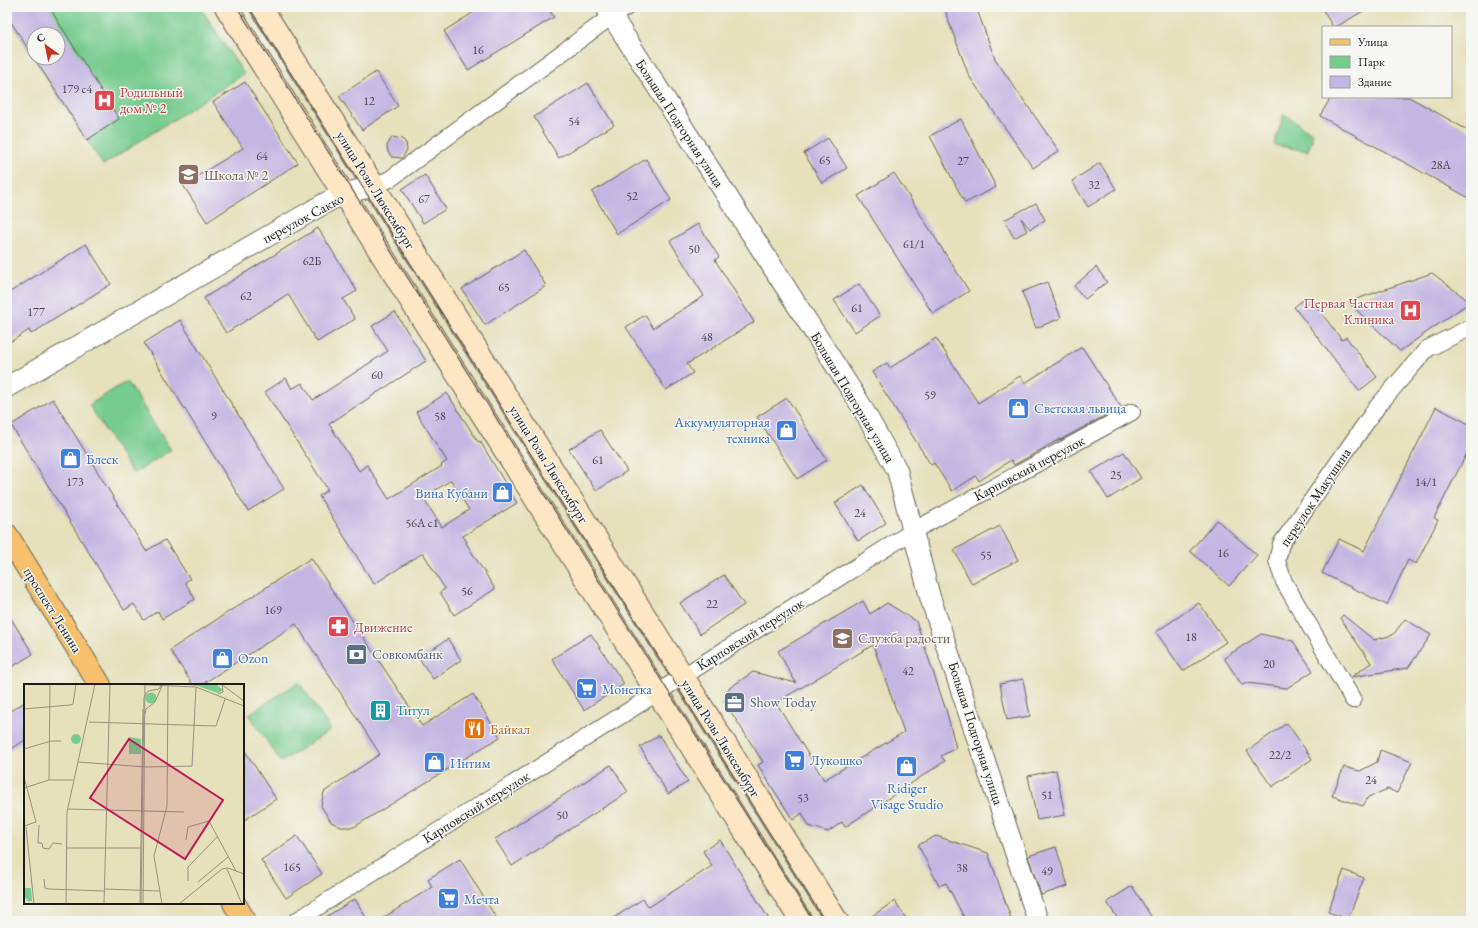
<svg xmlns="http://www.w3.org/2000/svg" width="1478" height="928" viewBox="0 0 1478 928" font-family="'EB Garamond',serif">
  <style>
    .green { fill: #76cb8e; stroke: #497455; fill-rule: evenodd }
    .building { fill: #c4b6e2; fill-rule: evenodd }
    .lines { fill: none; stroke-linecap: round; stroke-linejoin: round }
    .minor-casing { stroke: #636154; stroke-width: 18 }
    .tertiary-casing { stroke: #636154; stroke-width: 22 }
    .secondary-casing { stroke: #636154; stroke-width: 24 }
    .primary-casing { stroke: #636154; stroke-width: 24 }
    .minor { stroke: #fff; stroke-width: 16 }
    .tertiary { stroke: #fff; stroke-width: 20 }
    .secondary { stroke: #fce6c4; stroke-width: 22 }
    .primary { stroke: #f7c06c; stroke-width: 22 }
    .tram { stroke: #1c1c1c; stroke-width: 1 }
    .labels { text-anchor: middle; stroke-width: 3; stroke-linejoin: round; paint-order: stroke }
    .number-label { font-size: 12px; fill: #46424e }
    .health-label { font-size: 14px; fill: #be3a42; stroke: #f6f6f2; text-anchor: start }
    .street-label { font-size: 14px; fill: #1c1c1c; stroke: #f6f6f2 }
    .education-label { font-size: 14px; fill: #785e54; stroke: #f6f6f2; text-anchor: start }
    .shop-label { font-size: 14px; fill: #366cbe; stroke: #f6f6f2; text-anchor: start }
    .service-label { font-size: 14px; fill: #4e5e75; stroke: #f6f6f2; text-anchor: start }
    .culture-label { font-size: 14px; fill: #0d838f; stroke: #f6f6f2; text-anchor: start }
    .food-label { font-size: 14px; fill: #c56008; stroke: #f6f6f2; text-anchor: start }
    .inset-road { fill: none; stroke: #95927b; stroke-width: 1 }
    .view { fill: #c2185b; fill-opacity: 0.15; stroke: #c2185b; stroke-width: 2 }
    .inset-edge { fill: none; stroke: #1c1c1c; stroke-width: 2 }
  </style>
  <rect width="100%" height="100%" fill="#f6f6f2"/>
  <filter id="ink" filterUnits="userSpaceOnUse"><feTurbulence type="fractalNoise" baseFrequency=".025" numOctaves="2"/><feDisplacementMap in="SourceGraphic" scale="8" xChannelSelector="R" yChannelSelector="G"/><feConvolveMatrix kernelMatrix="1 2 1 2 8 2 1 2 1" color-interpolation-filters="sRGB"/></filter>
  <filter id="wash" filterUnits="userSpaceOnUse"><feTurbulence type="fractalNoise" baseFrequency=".012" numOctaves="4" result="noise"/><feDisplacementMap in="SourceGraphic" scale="16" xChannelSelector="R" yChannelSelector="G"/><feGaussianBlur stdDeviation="0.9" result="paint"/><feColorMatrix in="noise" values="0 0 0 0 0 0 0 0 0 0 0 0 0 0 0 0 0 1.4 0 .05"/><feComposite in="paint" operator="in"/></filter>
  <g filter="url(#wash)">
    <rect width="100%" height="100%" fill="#e6e0bb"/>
    <path class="green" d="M7,7H200L244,74L103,165L7,16ZM34,34H58V58H34Z
      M1284,114L1312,133V140L1308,151L1274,145Z
      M127,381L171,450L133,474L89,405Z
      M299,682L331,730L281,762L249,714Z"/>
    <g id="blocks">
      <path class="building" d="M7,7H49L119,119L87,140L7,16ZM34,34H58V58H34Z
        M482,7H547L554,17L468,70L444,31Z
        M945,7H976L995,59L1059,151L1033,168L969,76L947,17Z
        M1321,7H1370L1336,27H1333Z
        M376,72L398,106L362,130L339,96Z
        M245,82L298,163L207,222L183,185L243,148L213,102Z
        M588,83L614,125L559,158L534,117Z
        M1331,97H1409L1471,132V199L1320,116Z
        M961,119L996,187L965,203L930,136Z
        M392,137L402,139L406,143L407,150L402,158L392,157L388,152L387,146Z
        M828,138L847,168L822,183L804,153Z
        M646,159L671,200L617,234L592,192Z
        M1100,163L1116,189L1088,207L1072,181Z
        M894,173L969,291L933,314L858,196Z
        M425,175L446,209L423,223L402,189Z
        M1036,203L1045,220L1030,229L1021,218L1027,231L1014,238L1004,220Z
        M698,224L719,257L715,260L754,322L687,364L693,373L666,390L626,327L645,315L653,328L704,296L670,241Z
        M318,228L357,291L343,299L355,319L317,342L288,294L226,333L204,298Z
        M86,244L111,284L31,334L29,330L7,344V294Z
        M524,250L546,286L485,325L462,289Z
        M1096,267L1107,282L1085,299L1074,286Z
        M1432,273L1470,302L1400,351L1348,302Z
        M1047,282L1061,318L1036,328L1022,292Z
        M859,284L880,316L855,332L834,300Z
        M1308,296L1342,340L1346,337L1377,377L1359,391L1294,307Z
        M395,312L426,361L329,424L359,471L367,465L389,499L442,466L441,465L447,461L416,412L447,393L478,442L480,441L517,503L463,536L467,542L466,543L495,589L454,615L440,592L445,589L423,553L374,584L319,496L328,490L265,392L286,378L292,389L302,383L313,400L388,351L372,326ZM451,480L469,510L442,527L423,498Z
        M180,320L284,489L248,511L144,343Z
        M936,338L978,403L1020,376L1025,383L1082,347L1121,407L1060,440V439L1014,465L1011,460L979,481L976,476L952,491L934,463L931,465L872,372L887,363L890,368Z
        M787,398L827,460L797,479L757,417Z
        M53,399L146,551L165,540L190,579L185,582L195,599L162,619L158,611L144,620L134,604L124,610L11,425Z
        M1436,407L1471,425V445L1434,518L1438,520L1416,564L1408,560L1387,605L1322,573L1339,539L1364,551Z
        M600,430L627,471L596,491L569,449Z
        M1124,452L1141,478L1108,499L1091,472Z
        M863,485L886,523L858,541L835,503Z
        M1217,520L1257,555L1229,586L1190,551Z
        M1000,526L1018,560L972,584L954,550Z
        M311,558L422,726L473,694L500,737L354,827H341L331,822L321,806L324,792L380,754L296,624L201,685H193L170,650Z
        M724,575L744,605L700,634L680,603Z
        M863,601L870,614L887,603L916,621L947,713L956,748L941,756L945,761L845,827L842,822L828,832L809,826L802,813L793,820L758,765L763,762L724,701L728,689L753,672L796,683L778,651ZM873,645L904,732L824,780L777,704L783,700L782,699Z
        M1199,603L1226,642L1183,671L1156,632Z
        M7,612L33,654L7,670Z
        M1343,615L1374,640L1393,635L1405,619L1431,635L1408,668L1351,677L1371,663L1340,618Z
        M591,634L624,684L584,710L552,659Z
        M1261,634L1293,641L1313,671L1287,688L1247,683L1242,685L1224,658Z
        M448,639L461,660L433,679L419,658Z
        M1023,679L1030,716L1007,720L1000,684Z
        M25,702V740L7,752V713Z
        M1287,723L1312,759L1272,787L1247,751Z
        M659,735L688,782L668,794L640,747Z
        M243,748L276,799L243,821Z
        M1380,750L1412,762L1397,793L1388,789L1368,797L1363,806L1332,796L1344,767L1360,771L1377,762Z
        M611,765L628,792L512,866L495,839Z
        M1056,770L1065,815L1037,820L1028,776Z
        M297,836L322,874L286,898L261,860Z
        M936,836L988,853L1012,921H966L946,883L939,886L918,845Z
        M720,840L770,921H609L643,899L649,907L712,866L703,851Z
        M1056,847L1068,886L1041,895L1028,856Z
        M460,859L498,921H378L432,887L428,879Z
        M1344,870L1364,878L1348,919L1328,912Z
        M1132,886L1154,921H1119L1107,902Z
        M355,899L368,921H319Z
        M895,901L908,921H864Z"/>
    </g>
  </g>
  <g filter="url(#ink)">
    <use href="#blocks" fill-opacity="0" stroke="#636154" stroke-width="1"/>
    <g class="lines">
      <defs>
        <path id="minor" d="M374,186L390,179L612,16L627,7
          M1353,700L1284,582L1277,561L1281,544L1377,407L1401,379L1427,349L1467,329H1471
          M296,921L913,531L1132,412"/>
        <path id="tertiary" d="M606,7L859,402L897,470L930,597L1038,921
          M7,387L327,202L343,194L374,186"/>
        <path id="secondary" d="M226,7L801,921
          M261,7L837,921"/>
        <path id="primary" d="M7,535L100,685
          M234,903L245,921"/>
      </defs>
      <use href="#minor" class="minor-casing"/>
      <use href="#tertiary" class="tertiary-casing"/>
      <use href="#secondary" class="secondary-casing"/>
      <use href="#primary" class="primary-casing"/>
      <use href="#minor" class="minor"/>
      <use href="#tertiary" class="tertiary"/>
      <use href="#secondary" class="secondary"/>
      <use href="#primary" class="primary"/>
      <path class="tram" d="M237,7L813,921
        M249,7L825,921"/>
    </g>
  </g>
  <defs>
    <symbol id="hospital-square" viewBox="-11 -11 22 22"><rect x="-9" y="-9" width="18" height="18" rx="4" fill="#e0444e" stroke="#f6f6f2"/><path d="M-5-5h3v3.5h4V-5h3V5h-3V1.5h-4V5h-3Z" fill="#fff"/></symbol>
    <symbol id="school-square" viewBox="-11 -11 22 22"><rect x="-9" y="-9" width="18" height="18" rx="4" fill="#8d6e63" stroke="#f6f6f2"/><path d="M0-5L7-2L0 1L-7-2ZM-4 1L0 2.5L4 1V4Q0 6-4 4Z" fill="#fff"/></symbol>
    <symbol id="shop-square" viewBox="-11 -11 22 22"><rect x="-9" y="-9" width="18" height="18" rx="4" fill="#3f7fe0" stroke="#f6f6f2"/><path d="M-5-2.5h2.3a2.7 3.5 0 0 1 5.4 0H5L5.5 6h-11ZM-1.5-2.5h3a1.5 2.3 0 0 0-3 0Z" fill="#fff"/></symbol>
    <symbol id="pharmacy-square" viewBox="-11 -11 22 22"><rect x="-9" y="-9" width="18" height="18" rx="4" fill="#e0444e" stroke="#f6f6f2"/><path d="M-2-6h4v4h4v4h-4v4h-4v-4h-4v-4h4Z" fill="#fff"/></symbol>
    <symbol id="bank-square" viewBox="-11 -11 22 22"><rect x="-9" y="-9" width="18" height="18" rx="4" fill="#5c6f8a" stroke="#f6f6f2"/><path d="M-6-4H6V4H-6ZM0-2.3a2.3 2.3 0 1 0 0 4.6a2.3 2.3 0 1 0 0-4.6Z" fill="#fff"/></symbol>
    <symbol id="supermarket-square" viewBox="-11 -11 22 22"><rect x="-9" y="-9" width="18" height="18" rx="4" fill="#3f7fe0" stroke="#f6f6f2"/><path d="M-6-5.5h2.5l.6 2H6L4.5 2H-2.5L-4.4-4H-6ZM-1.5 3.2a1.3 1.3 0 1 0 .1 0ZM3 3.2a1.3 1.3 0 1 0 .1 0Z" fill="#fff"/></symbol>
    <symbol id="office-square" viewBox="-11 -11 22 22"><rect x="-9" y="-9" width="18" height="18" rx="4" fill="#5c6f8a" stroke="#f6f6f2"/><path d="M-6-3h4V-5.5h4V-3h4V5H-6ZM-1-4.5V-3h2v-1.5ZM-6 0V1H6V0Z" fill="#fff"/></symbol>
    <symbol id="building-square" viewBox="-11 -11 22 22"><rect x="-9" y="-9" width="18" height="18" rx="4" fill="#0f9aa8" stroke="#f6f6f2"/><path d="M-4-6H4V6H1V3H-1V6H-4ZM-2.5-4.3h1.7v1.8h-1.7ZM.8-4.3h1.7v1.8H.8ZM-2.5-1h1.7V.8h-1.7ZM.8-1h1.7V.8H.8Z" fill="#fff"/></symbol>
    <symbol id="restaurant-square" viewBox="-11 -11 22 22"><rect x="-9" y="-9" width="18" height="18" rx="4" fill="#e8710a" stroke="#f6f6f2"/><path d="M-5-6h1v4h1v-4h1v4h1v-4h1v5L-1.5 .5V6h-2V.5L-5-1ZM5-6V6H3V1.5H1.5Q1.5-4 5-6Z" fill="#fff"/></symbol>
  </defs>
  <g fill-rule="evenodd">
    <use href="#hospital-square" x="92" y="88" width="25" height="25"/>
    <use href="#school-square" x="176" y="162" width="25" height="25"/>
    <use href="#hospital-square" x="1398" y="298" width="25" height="25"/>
    <use href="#shop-square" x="1006" y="396" width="25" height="25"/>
    <use href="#shop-square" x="774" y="418" width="25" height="25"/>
    <use href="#shop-square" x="58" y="446" width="25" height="25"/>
    <use href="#shop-square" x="490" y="480" width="25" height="25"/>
    <use href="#pharmacy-square" x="326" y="614" width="25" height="25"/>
    <use href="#school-square" x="830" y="626" width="25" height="25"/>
    <use href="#bank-square" x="344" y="642" width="25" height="25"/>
    <use href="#shop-square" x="210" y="646" width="25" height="25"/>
    <use href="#supermarket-square" x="574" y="676" width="25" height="25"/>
    <use href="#office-square" x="722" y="690" width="25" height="25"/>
    <use href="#building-square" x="368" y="698" width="25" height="25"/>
    <use href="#restaurant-square" x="462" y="716" width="25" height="25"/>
    <use href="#supermarket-square" x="782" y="748" width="25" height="25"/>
    <use href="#shop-square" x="422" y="750" width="25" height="25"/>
    <use href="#shop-square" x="894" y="754" width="25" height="25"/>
    <use href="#supermarket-square" x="436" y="886" width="25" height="25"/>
  </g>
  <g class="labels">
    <g class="number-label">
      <text x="478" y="54">16</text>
      <text x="77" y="93">179 с4</text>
      <text x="369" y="105">12</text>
      <text x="574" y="125">54</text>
      <text x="262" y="160">64</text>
      <text x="825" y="164">65</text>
      <text x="963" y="165">27</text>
      <text x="1441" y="169">28А</text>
      <text x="1094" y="189">32</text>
      <text x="632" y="200">52</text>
      <text x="424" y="203">67</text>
      <text x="914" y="248">61/1</text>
      <text x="694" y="253">50</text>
      <text x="312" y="265">62Б</text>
      <text x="504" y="291">65</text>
      <text x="246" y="300">62</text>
      <text x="857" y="312">61</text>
      <text x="36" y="316">177</text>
      <text x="707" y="341">48</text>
      <text x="377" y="379">60</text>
      <text x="930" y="399">59</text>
      <text x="214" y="420">9</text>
      <text x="440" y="420">58</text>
      <text x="598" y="464">61</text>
      <text x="1116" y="479">25</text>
      <text x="75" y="486">173</text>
      <text x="1426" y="486">14/1</text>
      <text x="860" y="517">24</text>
      <text x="422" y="527">56А с1</text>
      <text x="1223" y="557">16</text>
      <text x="986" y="559">55</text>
      <text x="467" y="595">56</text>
      <text x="712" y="608">22</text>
      <text x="273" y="614">169</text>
      <text x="1191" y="641">18</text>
      <text x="1269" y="668">20</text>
      <text x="908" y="675">42</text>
      <text x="1280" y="759">22/2</text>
      <text x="1371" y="784">24</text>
      <text x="1047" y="799">51</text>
      <text x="803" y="802">53</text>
      <text x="562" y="819">50</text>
      <text x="292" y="871">165</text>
      <text x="962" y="872">38</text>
      <text x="1047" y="875">49</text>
    </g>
    <g class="health-label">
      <text x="120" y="97">Родильный<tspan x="120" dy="16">дом № 2</tspan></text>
      <text x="1394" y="308" text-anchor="end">Первая Частная<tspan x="1394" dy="16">Клиника</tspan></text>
      <text x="354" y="632">Движение</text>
    </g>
    <g class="street-label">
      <text transform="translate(680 123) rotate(57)" y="5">Большая Подгорная улица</text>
      <text transform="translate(376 190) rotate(58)" y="5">улица Розы Люксембург</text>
      <text transform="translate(303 218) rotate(-28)" y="5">переулок Сакко</text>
      <text transform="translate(853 397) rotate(59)" y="5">Большая Подгорная улица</text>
      <text transform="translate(549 464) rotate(58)" y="5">улица Розы Люксембург</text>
      <text transform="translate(1029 468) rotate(-28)" y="5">Карповский переулок</text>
      <text transform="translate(1315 497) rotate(-56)" y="5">переулок Макушина</text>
      <text transform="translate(53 610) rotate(58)" y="5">проспект Ленина</text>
      <text transform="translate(750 634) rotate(-32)" y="5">Карповский переулок</text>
      <text transform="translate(976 733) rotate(72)" y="5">Большая Подгорная улица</text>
      <text transform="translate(721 738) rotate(58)" y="5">улица Розы Люксембург</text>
      <text transform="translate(476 807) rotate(-32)" y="5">Карповский переулок</text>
    </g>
    <g class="education-label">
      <text x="204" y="180">Школа № 2</text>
      <text x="858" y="643">Служба радости</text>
    </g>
    <g class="shop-label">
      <text x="1034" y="413">Светская львица</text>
      <text x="770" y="427" text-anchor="end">Аккумуляторная<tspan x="770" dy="16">техника</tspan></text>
      <text x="86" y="464">Блеск</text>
      <text x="488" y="498" text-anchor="end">Вина Кубани</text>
      <text x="238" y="663">Ozon</text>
      <text x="602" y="694">Монетка</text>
      <text x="810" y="765">Лукошко</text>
      <text x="450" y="768">Интим</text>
      <text x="907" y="793" text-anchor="middle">Ridiger<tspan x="907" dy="16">Visage Studio</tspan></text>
      <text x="464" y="904">Мечта</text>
    </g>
    <g class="service-label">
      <text x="372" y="659">Совкомбанк</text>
      <text x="750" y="707">Show Today</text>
    </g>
    <g class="culture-label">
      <text x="396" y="715">Титул</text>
    </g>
    <g class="food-label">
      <text x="490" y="734">Байкал</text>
    </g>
  </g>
  <g transform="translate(24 684)">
    <rect width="220" height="220" fill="#e6e0bb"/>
    <path d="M151,0H192L199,6L194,9L174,2ZM121.5 14a5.5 5.5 0 1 1 11 0a5.5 5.5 0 1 1-11 0ZM47 55a5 5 0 1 1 10 0a5 5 0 1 1-10 0ZM105,53L117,55V70H105ZM0,204H7L8,217H2L4,216L0,213Z" fill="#76cb8e"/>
    <path class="inset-road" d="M103,0L172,3L220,22M197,0L220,17M194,10L199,8L198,0M0,25L46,21L49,20L52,0M121,30L122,25L131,18L138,2M65,38L192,42L201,15M0,65L27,57H37M54,78L122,83L168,82L172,3M0,93L12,138L0,142M25,96L26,0M0,104L25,96H49M44,125L160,128M15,141L14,159H18L19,164L25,165L29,159L38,160M2,143L10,220M162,156L164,143L185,137L212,187M43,164H117M203,185L218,220M20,195L21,204L25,205L80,207M164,197V183L193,153M174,198L204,173M81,205L136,207M42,220L43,128L71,0M80,220L86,0M116,220L119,25M117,220L120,13L124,7L135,5L138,0M119,220L121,0M138,220L130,172L143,122L144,2M155,220L198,185L204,184L220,190"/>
    <path class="view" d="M105,55L199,116L161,175L66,114Z"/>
    <rect width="220" height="220" class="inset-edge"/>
  </g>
  <rect width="1478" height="928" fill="none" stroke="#f6f6f2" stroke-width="24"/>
  <rect x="1322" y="26" width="130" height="72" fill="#f6f6f2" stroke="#9f9f9c"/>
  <rect x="1330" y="39" width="20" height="6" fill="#f7c06c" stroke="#9f9f9c"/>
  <text x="1358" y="46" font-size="12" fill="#1c1c1c">Улица</text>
  <rect x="1330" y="56" width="20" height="12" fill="#76cb8e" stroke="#9f9f9c"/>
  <text x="1358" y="66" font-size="12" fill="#1c1c1c">Парк</text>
  <rect x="1330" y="76" width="20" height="12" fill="#c4b6e2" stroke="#9f9f9c"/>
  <text x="1358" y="86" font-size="12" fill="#1c1c1c">Здание</text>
  <g transform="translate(46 46) rotate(327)"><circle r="19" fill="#f6f6f2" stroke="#9f9f9c"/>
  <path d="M0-3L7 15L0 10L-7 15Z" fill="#c8321e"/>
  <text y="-6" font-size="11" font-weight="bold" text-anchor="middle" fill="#1c1c1c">С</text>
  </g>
</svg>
